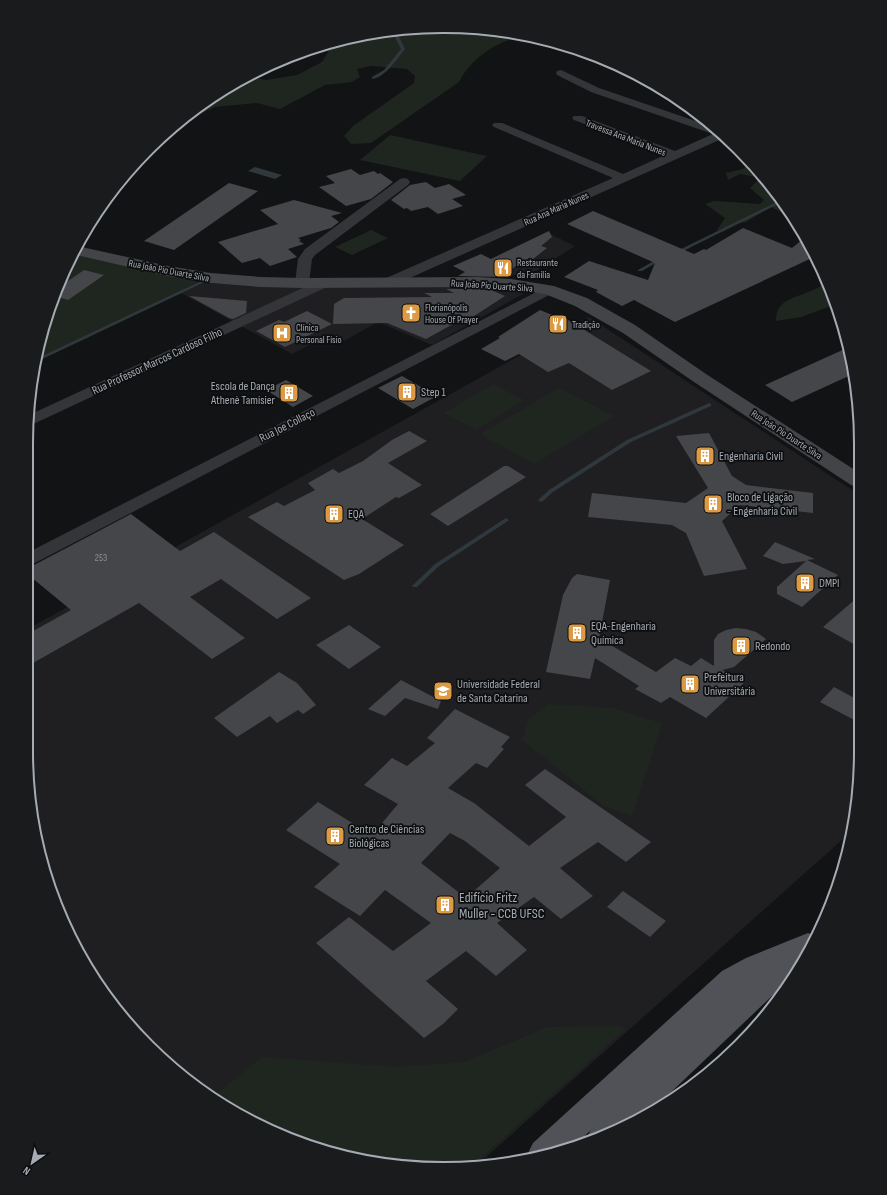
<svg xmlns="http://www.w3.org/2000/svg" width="887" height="1195" viewBox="0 0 887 1195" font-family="'Sofia Sans Condensed',sans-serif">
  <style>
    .built { fill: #1f1f21 }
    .green { fill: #1f2620 }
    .water { fill: #2f383d }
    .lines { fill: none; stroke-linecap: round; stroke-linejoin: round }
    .stream { fill: #2f383d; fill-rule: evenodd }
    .building { fill: #454649; fill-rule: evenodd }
    .minor { fill: #343538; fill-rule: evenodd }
    .secondary { fill: #424448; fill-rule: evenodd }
    .primary { fill: #505257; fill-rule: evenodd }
    .labels { text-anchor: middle; stroke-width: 3.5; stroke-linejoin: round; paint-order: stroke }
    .far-street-label { font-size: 10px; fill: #a6abb3; stroke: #0d0e0f }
    .far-poi-label { font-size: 10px; fill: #a6abb3; stroke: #0d0e0f; text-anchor: start }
    .number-label { font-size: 10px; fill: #8e9298 }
    .street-label { font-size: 12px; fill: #a6abb3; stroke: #0d0e0f }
    .poi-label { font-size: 12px; fill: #a6abb3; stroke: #0d0e0f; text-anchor: start }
    .near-poi-label { font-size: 14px; fill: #a6abb3; stroke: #0d0e0f; text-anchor: start }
    .rim { fill: none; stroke: #a6abb3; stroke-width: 2 }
  </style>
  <rect width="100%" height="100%" fill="#121314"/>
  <path class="built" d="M546,232L575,246L528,276L462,273Z
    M203,283L279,285L484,286L528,291L432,345L378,322L344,341L331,334L292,354L181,293Z
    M589,317L858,494L860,779L851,832L475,1167L362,1161L259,1126L168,1065L112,1006L82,960L40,860L26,751V630Z"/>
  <path class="green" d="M416,27L498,30L524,36C498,40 471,58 459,82L371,143L351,144L344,136L353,126L414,83L415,76L407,69L371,66L357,69L360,77L352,82L325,85L280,109L257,103L215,107L173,127L190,112L247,76L266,80L297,75L322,62L329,51L313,49L336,40Z
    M390,135L487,156L460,181L360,160Z
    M749,162L775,190L790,216L771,207L746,222L739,223L722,232L717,230L725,218L705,204L714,201L760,204L764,200L750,188L760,178L740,174L728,180L726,173L743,169Z
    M371,230L388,238L352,255L335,247Z
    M72,253L198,282L78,342L36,360L40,336Z
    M828,282L836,308L831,306L801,317L776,321C776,300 792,299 808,292C815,290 822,285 828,282Z
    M493,384L524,400L476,430L444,413Z
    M559,388L614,416L534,464L480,434Z
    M548,704L612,708L662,723L632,816L604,806L522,740L528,720Z
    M617,1026L627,1028L469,1168L362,1161L259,1126L214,1096L262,1057L397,1067L465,1062L547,1027Z"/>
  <path class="water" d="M255,167L282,175L275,179L248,171Z"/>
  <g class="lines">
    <path class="stream" d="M397,30V33L405,49C396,60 386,77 372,79V77L384,70L401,49L393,33V31Z
      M781,200L782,202L677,254H675L673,253Z
      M659,258H663V259L642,271H638V270Z
      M203,280H205L207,281L36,362V359Z
      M709,403L711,404V406L631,442L553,492L543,501L541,502L538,500L549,490L627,440Z
      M506,518L509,520L508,521L439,566L417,587H413L412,586L413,585L435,564Z"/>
  </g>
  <path class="building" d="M351,169L360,175L374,171L378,174L380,173L393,182L371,199L346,206L319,187L335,183L326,176Z
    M426,182L435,188L449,184L466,195L452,199L463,206L438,214L428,207L411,211L407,208L404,209L391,200L410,185Z
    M229,183L258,191L174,250L144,241Z
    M294,200L342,213L331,216L339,222L331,228L298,238L301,240L299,241L304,244L288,249L297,257L270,266L260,258L242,263L218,242L278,224L260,210Z
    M593,211L694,254L704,249L706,250L743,228L792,248L803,239L814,257L675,322L634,300L622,306L596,292L598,290L564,277L589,261L648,280L655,263L567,224Z
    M549,231L552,237L541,246L547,248L533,259L529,258L524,262L522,261L502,277L458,276L465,272L453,266L481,254L491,259Z
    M84,270L104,275L68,300L55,296L58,288Z
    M446,289H489L505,296L468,320L464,318L426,339L387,323L333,324L334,304L344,298L432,297L424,293H454Z
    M189,296L247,301L246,313L233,319L229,318Z
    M540,310L557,317L560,315L651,371L612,390L569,363L548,372L519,354L505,361L481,349L500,338L498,337Z
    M307,311L332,324L285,347L256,331L279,320L284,322Z
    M847,348L853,374L792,402L765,385Z
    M402,376L437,396L413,409L378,388Z
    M286,380L313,396L293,407L266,390Z
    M409,431L427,441L388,463L422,485L399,498L396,497L362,519L404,545L359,574L344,580L248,517L277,502L284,506L315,490L308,483L333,469L339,473L363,461L392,440Z
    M709,433L732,476L746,485L813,493V513L740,505L722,521L747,569L704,576L686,533L672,525L588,517L592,493L686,503L708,488L676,436Z
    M504,466H508L526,477L448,526L430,514Z
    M131,514L180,551L214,532L311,598L277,619L221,579L190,597L245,638L212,659L139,603L26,667V635L71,610L26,573V568L34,565Z
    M775,542L815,559L807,560L838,575L802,607L777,594V587L806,561L783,564L763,556Z
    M577,574L610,580L599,638L656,672L675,658L691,666L701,658L714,666V640L718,634L726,630L735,628L746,629L756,632L766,639L734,667L722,670L744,683L706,718L670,697L661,703L635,689L639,686L595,658L590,679L546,672L563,595L572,578Z
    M859,596V647L823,627Z
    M349,625L381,647L349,669L316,645Z
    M279,672L297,683L316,705L303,714L298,710L277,723L270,716L237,737L214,718Z
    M401,680L441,701L438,709L405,698L385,716L368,709Z
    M834,687L860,701V723L820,702Z
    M455,709L510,737L501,747L504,749L487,768L476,763L448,788L474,803L529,846L566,817L525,785L545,769L651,842L626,862L598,842L560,868L593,896L561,919L534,897L497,923L527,950L496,976L466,951L426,981L458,1009L443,1024L424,1038L316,943L349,917L393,951L431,923L385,890L360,916L314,887L340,864L286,830L318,802L372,835L398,804L364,785L392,758L407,766L435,743L427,738ZM450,833L465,841L500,868L466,898L421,863Z
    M623,891L666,921L650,937L607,907Z"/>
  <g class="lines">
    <path class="minor" d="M561,70L599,88L716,128L726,137L394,285H384L382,282L384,279L613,178L494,127L492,125L494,123H502L623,174L665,155L574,120L572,118L574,116H582L675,151L713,134L591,92L557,75L556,73L557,71Z
      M404,178L408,179L410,182L408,185L315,255L312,259L309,283L307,286L319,280H329L331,283L329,286L27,427V416L307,286H297L295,283L298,259L305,249L400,179Z
      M548,286L553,287L555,290L553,293L33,564L26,565L27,553Z"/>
    <path class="secondary" d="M77,246L168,266L211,273L261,277L302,278L479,277L511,279L554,286L587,298L635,325L706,374L858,472V487L851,485L694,382L623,333L575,306L545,294L511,289L479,287L302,288L261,287L211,283L168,276L72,254Z"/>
    <path class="primary" d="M808,933L815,936L805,960L794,975L646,1116L591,1141L588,1135L591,1130L572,1148L530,1156L528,1153L533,1143L722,971L746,958Z"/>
  </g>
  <defs>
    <symbol id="restaurant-square" viewBox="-11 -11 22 22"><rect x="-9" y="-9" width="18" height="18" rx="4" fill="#db9a43" stroke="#0d0e0f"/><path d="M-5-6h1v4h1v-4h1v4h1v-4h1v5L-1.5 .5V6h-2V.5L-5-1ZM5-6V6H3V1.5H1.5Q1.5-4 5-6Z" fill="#fff"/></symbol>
    <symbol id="church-square" viewBox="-11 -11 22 22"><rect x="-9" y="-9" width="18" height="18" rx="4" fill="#db9a43" stroke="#0d0e0f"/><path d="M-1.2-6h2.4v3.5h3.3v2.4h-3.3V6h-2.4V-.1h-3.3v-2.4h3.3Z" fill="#fff"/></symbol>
    <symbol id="hospital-square" viewBox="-11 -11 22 22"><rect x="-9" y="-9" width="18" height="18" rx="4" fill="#db9a43" stroke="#0d0e0f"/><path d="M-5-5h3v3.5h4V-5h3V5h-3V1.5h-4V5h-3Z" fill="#fff"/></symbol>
    <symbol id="building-square" viewBox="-11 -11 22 22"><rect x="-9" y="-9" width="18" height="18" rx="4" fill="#db9a43" stroke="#0d0e0f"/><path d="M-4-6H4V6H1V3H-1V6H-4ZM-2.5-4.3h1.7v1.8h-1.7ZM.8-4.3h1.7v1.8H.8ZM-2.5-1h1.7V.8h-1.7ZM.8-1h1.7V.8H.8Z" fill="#fff"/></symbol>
    <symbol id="university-square" viewBox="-11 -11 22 22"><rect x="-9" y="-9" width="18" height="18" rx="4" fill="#db9a43" stroke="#0d0e0f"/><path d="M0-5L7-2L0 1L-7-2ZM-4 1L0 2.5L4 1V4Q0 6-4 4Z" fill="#fff"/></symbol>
  </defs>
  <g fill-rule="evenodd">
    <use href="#restaurant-square" x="492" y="257" width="22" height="22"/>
    <use href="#church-square" x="400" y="302" width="22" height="22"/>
    <use href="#restaurant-square" x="547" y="313" width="22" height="22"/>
    <use href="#hospital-square" x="271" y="322" width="22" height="22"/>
    <use href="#building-square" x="396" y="381" width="22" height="22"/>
    <use href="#building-square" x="278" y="382" width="22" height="22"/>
    <use href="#building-square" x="694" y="445" width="22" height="22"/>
    <use href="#building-square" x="702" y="493" width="22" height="22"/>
    <use href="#building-square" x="323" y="503" width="22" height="22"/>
    <use href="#building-square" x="794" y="572" width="22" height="22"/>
    <use href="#building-square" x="566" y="622" width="22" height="22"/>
    <use href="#building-square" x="730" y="635" width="22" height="22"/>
    <use href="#building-square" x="679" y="673" width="22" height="22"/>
    <use href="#university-square" x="432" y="680" width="22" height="22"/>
    <use href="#building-square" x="324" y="825" width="22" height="22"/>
    <use href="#building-square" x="434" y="894" width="22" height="22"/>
  </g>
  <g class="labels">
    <g class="far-street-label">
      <text transform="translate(626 137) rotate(21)" y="4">Travessa Ana Maria Nunes</text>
      <text transform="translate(556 208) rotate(-24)" y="4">Rua Ana Maria Nunes</text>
      <text transform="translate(169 270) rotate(11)" y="4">Rua João Pio Duarte Silva</text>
      <text transform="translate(492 285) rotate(4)" y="4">Rua João Pio Duarte Silva</text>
      <text transform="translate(787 434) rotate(33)" y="4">Rua João Pio Duarte Silva</text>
    </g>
    <g class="far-poi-label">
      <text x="517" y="266">Restaurante<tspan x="517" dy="12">da Família</tspan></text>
      <text x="425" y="311">Florianópolis<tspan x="425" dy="12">House Of Prayer</tspan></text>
      <text x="572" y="328">Tradição</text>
      <text x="296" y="331">Clínica<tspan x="296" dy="12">Personal Físio</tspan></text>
    </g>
    <g class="number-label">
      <text x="101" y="561">253</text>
    </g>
    <g class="street-label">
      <text transform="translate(157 361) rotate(-25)" y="4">Rua Professor Marcos Cardoso Filho</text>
      <text transform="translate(287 425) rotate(-27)" y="4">Rua Joe Collaço</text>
    </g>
    <g class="poi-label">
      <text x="275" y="390" text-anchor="end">Escola de Dança<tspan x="275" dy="14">Athenè Tamisier</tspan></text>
      <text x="421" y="396">Step 1</text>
      <text x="719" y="460">Engenharia Civil</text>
      <text x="727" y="501">Bloco de Ligação<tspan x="727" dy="14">- Engenharia Civil</tspan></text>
      <text x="348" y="518">EQA</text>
      <text x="819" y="587">DMPI</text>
      <text x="591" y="630">EQA-Engenharia<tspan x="591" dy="14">Química</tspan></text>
      <text x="755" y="650">Redondo</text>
      <text x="704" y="681">Prefeitura<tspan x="704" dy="14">Universitária</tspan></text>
      <text x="457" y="688">Universidade Federal<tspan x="457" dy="14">de Santa Catarina</tspan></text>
      <text x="349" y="833">Centro de Ciências<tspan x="349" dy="14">Biológicas</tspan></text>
    </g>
    <g class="near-poi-label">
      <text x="459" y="902">Edifício Fritz<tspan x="459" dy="16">Muller - CCB UFSC</tspan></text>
    </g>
  </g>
  <path d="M0 0H887V1195H0ZM443 33H444A410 410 0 0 1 854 443V752A410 410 0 0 1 444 1162H443A410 410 0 0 1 33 752V443A410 410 0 0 1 443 33Z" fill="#191b1c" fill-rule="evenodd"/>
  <path class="rim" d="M443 33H444A410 410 0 0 1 854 443V752A410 410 0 0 1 444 1162H443A410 410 0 0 1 33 752V443A410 410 0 0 1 443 33Z"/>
  <g transform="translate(32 1163) rotate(214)" stroke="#0d0e0f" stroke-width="3" paint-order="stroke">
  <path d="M0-3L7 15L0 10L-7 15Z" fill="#a6abb3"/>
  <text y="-6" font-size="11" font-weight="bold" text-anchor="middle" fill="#a6abb3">N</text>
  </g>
</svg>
